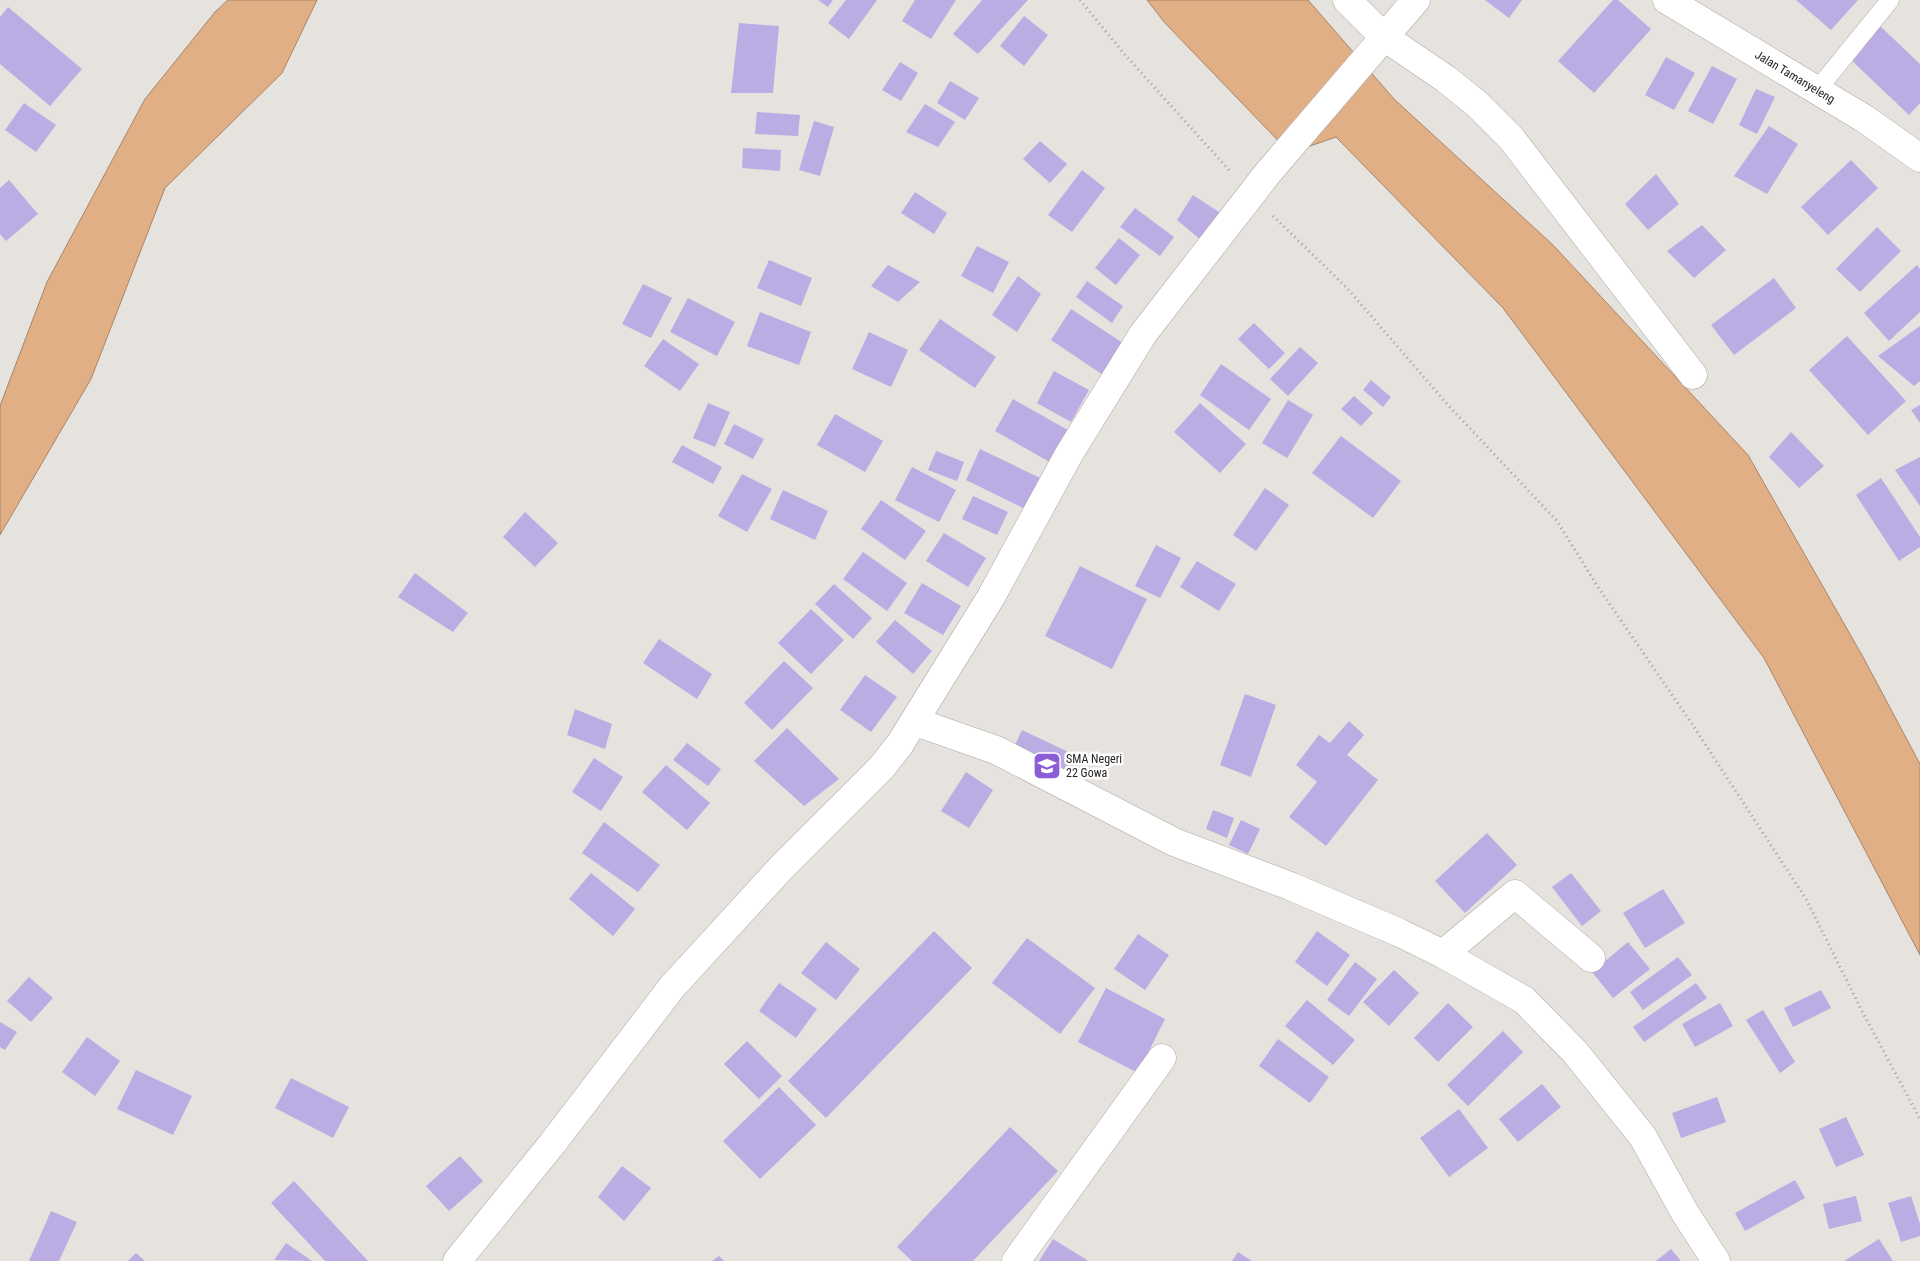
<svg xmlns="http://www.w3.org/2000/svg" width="1920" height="1261" viewBox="0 0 1920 1261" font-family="'Roboto Condensed',sans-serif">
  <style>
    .water { fill: #e0af85; stroke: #a88568 }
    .building { fill: #bcace4 }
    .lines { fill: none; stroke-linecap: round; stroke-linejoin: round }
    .lane-casing { stroke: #ada9a6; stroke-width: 19 }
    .street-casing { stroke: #ada9a6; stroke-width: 29 }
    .path { stroke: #a19d9b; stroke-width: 3; stroke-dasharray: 1 4; stroke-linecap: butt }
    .lane { stroke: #fff; stroke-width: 18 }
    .street { stroke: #fff; stroke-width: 28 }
    .labels { text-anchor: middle; stroke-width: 5; stroke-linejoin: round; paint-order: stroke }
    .street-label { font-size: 12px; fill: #262423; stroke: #fff }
    .poi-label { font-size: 12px; fill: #262423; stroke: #fff; text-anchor: start }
  </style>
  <rect width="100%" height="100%" fill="#e6e2de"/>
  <path class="water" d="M228,0H317L282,73L165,188L91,379L0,535V406L47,282L145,99L215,12Z
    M1147,0H1308L1394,99L1553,245L1748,455L1863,657L1920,764V955L1764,658L1503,308L1336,137L1290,153L1165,23Z"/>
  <path class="building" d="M818,0H833L828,7Z
    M846,0H877L849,39L828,23Z
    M915,0H956L931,39L902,21Z
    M982,0H1028L978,54L953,34Z
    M1485,0H1522L1509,18Z
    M1613,0H1618L1651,29L1594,93L1558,61Z
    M1796,0H1858L1831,30Z
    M8,7L82,69L50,106L0,64V17Z
    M1024,16L1048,35L1024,66L1000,46Z
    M739,23L779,26L773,93H731Z
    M1879,25L1920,64V103L1909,115L1849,58Z
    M1666,57L1695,73L1674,110L1645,95Z
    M900,62L918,73L901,101L882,90Z
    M1712,66L1737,79L1713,124L1688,111Z
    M950,81L979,98L965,120L937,103Z
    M1756,89L1775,97L1757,134L1739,125Z
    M24,103L56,125L36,152L5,130Z
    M925,104L955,122L938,147L906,132Z
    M757,112L800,115L798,136L755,134Z
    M814,121L834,127L820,176L799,170Z
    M1769,126L1798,144L1767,194L1734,176Z
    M1040,141L1067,164L1050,183L1023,159Z
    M743,148L781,150L780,171L742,168Z
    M1851,160L1878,188L1828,235L1801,207Z
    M1082,170L1105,188L1072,232L1048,215Z
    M1656,174L1679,204L1648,230L1625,204Z
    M9,180L38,214L6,241L0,234V188Z
    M915,192L947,213L934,234L901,213Z
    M1193,195L1222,214L1202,241L1177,220Z
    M1135,208L1174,237L1160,256L1120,227Z
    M1702,225L1726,250L1694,278L1667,251Z
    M1877,227L1901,251L1860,292L1836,269Z
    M1119,238L1140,255L1116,285L1095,268Z
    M977,246L1009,262L993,293L961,276Z
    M769,260L812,278L801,306L757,288Z
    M888,265L920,282L898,302L871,286Z
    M1917,265L1920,269V312L1889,341L1864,313Z
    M1018,276L1041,294L1017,332L992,315Z
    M1774,278L1796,308L1734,355L1711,325Z
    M1087,281L1123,306L1112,323L1076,297Z
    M643,284L672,298L651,338L622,324Z
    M688,298L735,322L717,356L670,332Z
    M1071,309L1123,343L1103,375L1051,340Z
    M760,312L811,332L799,365L747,346Z
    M940,319L996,357L975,388L919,350Z
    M1254,323L1285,353L1269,369L1238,339Z
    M1920,326V381L1914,386L1878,356Z
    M869,332L908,350L891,387L852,369Z
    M1847,336L1906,401L1868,435L1809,370Z
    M663,339L699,364L680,391L644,366Z
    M1300,347L1318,363L1288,396L1270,379Z
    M1221,364L1271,399L1249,430L1200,395Z
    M1054,371L1089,390L1071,422L1037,403Z
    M1371,380L1391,397L1383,407L1363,390Z
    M1354,396L1373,413L1361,426L1341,409Z
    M1013,399L1073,433L1055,465L995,431Z
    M1288,400L1313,415L1287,458L1262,443Z
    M708,403L730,412L715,447L693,438Z
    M1200,403L1246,444L1220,473L1174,432Z
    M1920,405V423L1911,410Z
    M835,414L883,441L865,472L817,445Z
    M734,424L764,439L753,459L724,444Z
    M1791,432L1824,466L1799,488L1769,457Z
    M1341,436L1401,481L1373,518L1312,473Z
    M682,445L722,467L713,484L672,462Z
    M980,449L1040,478L1025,509L966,480Z
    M936,451L964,462L957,481L928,470Z
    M1920,457V506L1895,470Z
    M912,467L956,490L939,522L895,500Z
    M742,474L772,489L747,532L718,516Z
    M1881,478L1920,537V547L1899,561L1856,495Z
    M1265,488L1289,505L1256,551L1233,535Z
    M783,490L828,511L815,540L770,519Z
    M973,496L1008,512L997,535L962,519Z
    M881,500L926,531L905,560L861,529Z
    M525,512L558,543L535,567L503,537Z
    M944,533L986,558L968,587L926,561Z
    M1156,545L1181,558L1160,598L1135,586Z
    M863,552L907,583L887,611L843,579Z
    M1197,561L1236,584L1219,611L1180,587Z
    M1080,566L1147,599L1112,669L1045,636Z
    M415,573L468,613L453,632L398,597Z
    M922,583L961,606L943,635L904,613Z
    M834,584L872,618L853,639L815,604Z
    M811,609L844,640L811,674L778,643Z
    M895,620L932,651L913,674L876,642Z
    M659,639L712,674L697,699L643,663Z
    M784,661L813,688L772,730L744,703Z
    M865,675L897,697L871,732L840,710Z
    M1245,694L1276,705L1251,777L1220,765Z
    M575,709L612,724L605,749L567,735Z
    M1349,721L1364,735L1347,755L1378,780L1326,846L1289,817L1317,782L1296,765L1319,735L1330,743Z
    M787,728L839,779L804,806L754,761Z
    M1022,730L1081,758L1073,775L1014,747Z
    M687,743L721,769L708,786L673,760Z
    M594,758L623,777L601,811L572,792Z
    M666,765L710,803L687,830L642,792Z
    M966,772L993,790L969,828L941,811Z
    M1213,810L1234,818L1227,838L1206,829Z
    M1241,820L1260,829L1248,854L1229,845Z
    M604,822L660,865L638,892L582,853Z
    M1487,833L1517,865L1465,913L1435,881Z
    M591,873L635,909L613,936L569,899Z
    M1571,873L1601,911L1582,926L1552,887Z
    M1663,889L1685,923L1645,948L1623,913Z
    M934,931L972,968L826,1118L788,1081Z
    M1317,931L1350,955L1327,986L1295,962Z
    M1138,934L1169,955L1145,990L1114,969Z
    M1027,938L1095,988L1060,1034L992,983Z
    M826,942L860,969L836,1000L801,973Z
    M1628,942L1650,969L1613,998L1592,972Z
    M1678,957L1692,975L1643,1010L1630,992Z
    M1355,962L1377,979L1349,1016L1327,1000Z
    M1394,970L1419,993L1389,1026L1363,1002Z
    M29,977L53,998L31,1022L7,1001Z
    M779,983L817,1009L796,1038L759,1011Z
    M1696,983L1707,998L1644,1042L1633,1027Z
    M1106,988L1165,1019L1138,1073L1078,1042Z
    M1821,990L1831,1008L1793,1027L1784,1008Z
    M1307,1000L1355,1040L1333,1065L1285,1026Z
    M1448,1003L1473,1027L1438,1062L1414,1038Z
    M1720,1003L1733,1026L1695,1047L1682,1024Z
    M1763,1010L1795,1062L1780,1073L1746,1020Z
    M0,1022L17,1032L5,1050L0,1047Z
    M1503,1031L1523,1052L1468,1106L1447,1085Z
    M87,1037L120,1061L95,1096L62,1072Z
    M1278,1039L1329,1077L1310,1103L1259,1066Z
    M747,1041L782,1076L759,1099L724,1064Z
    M136,1070L192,1096L173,1135L117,1109Z
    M291,1078L349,1107L333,1138L275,1108Z
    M1542,1084L1561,1107L1518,1142L1499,1119Z
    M779,1087L816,1125L760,1179L723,1141Z
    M1717,1097L1726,1122L1681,1138L1672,1113Z
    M1459,1109L1488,1148L1449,1177L1420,1138Z
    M1846,1117L1864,1155L1836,1167L1819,1129Z
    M1010,1127L1058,1171L973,1261H912L897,1247Z
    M460,1156L483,1181L449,1211L426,1186Z
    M622,1166L651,1188L624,1221L598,1197Z
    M1795,1180L1805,1198L1745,1231L1735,1213Z
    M294,1181L368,1261H325L271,1203Z
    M1856,1196L1862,1221L1829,1229L1823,1204Z
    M1911,1196L1920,1224V1236L1901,1242L1888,1203Z
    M51,1211L77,1222L59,1261H29Z
    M1053,1239L1087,1260L1086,1261H1039Z
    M1879,1239L1893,1261H1844Z
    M286,1243L312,1261L274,1260Z
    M1671,1249L1681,1261H1656Z
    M1238,1252L1252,1261H1232Z
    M136,1253L145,1261H128Z
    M719,1256L724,1261H712Z"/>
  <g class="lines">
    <defs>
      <path id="lane" d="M1817,90L1890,0"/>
      <path id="street" d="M1347,0L1384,37L1446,79L1477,104L1511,138L1693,375
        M1667,0L1865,119L1920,158
        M916,722L996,750L1174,842L1290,886L1398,932L1443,954L1524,1000L1575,1052L1643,1137L1685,1213L1716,1261
        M1443,954L1515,894L1591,958
        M457,1261L552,1144L672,987L781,868L882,767L900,744L991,597L1069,454L1143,334L1267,174L1416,0
        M1016,1261L1162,1058"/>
    </defs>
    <use href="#lane" class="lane-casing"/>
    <use href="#street" class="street-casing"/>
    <path class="path" d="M1080,0L1126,56L1229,170
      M1273,216L1347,288L1447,404L1557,521L1596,584L1692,724L1806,899L1863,1013L1920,1119"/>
    <use href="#lane" class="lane"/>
    <use href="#street" class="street"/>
  </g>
  <defs>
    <symbol id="school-square" viewBox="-11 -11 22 22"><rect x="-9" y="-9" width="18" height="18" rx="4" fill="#8b5ed8" stroke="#fff"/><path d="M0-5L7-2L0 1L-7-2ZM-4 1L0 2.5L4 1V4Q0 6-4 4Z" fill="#fff"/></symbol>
  </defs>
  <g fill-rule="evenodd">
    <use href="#school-square" x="1031" y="750" width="32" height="32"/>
  </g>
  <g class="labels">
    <g class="street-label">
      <text transform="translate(1795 77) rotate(31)" y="4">Jalan Tamanyeleng</text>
    </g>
    <g class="poi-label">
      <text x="1066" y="763">SMA Negeri<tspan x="1066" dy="14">22 Gowa</tspan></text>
    </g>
  </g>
</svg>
